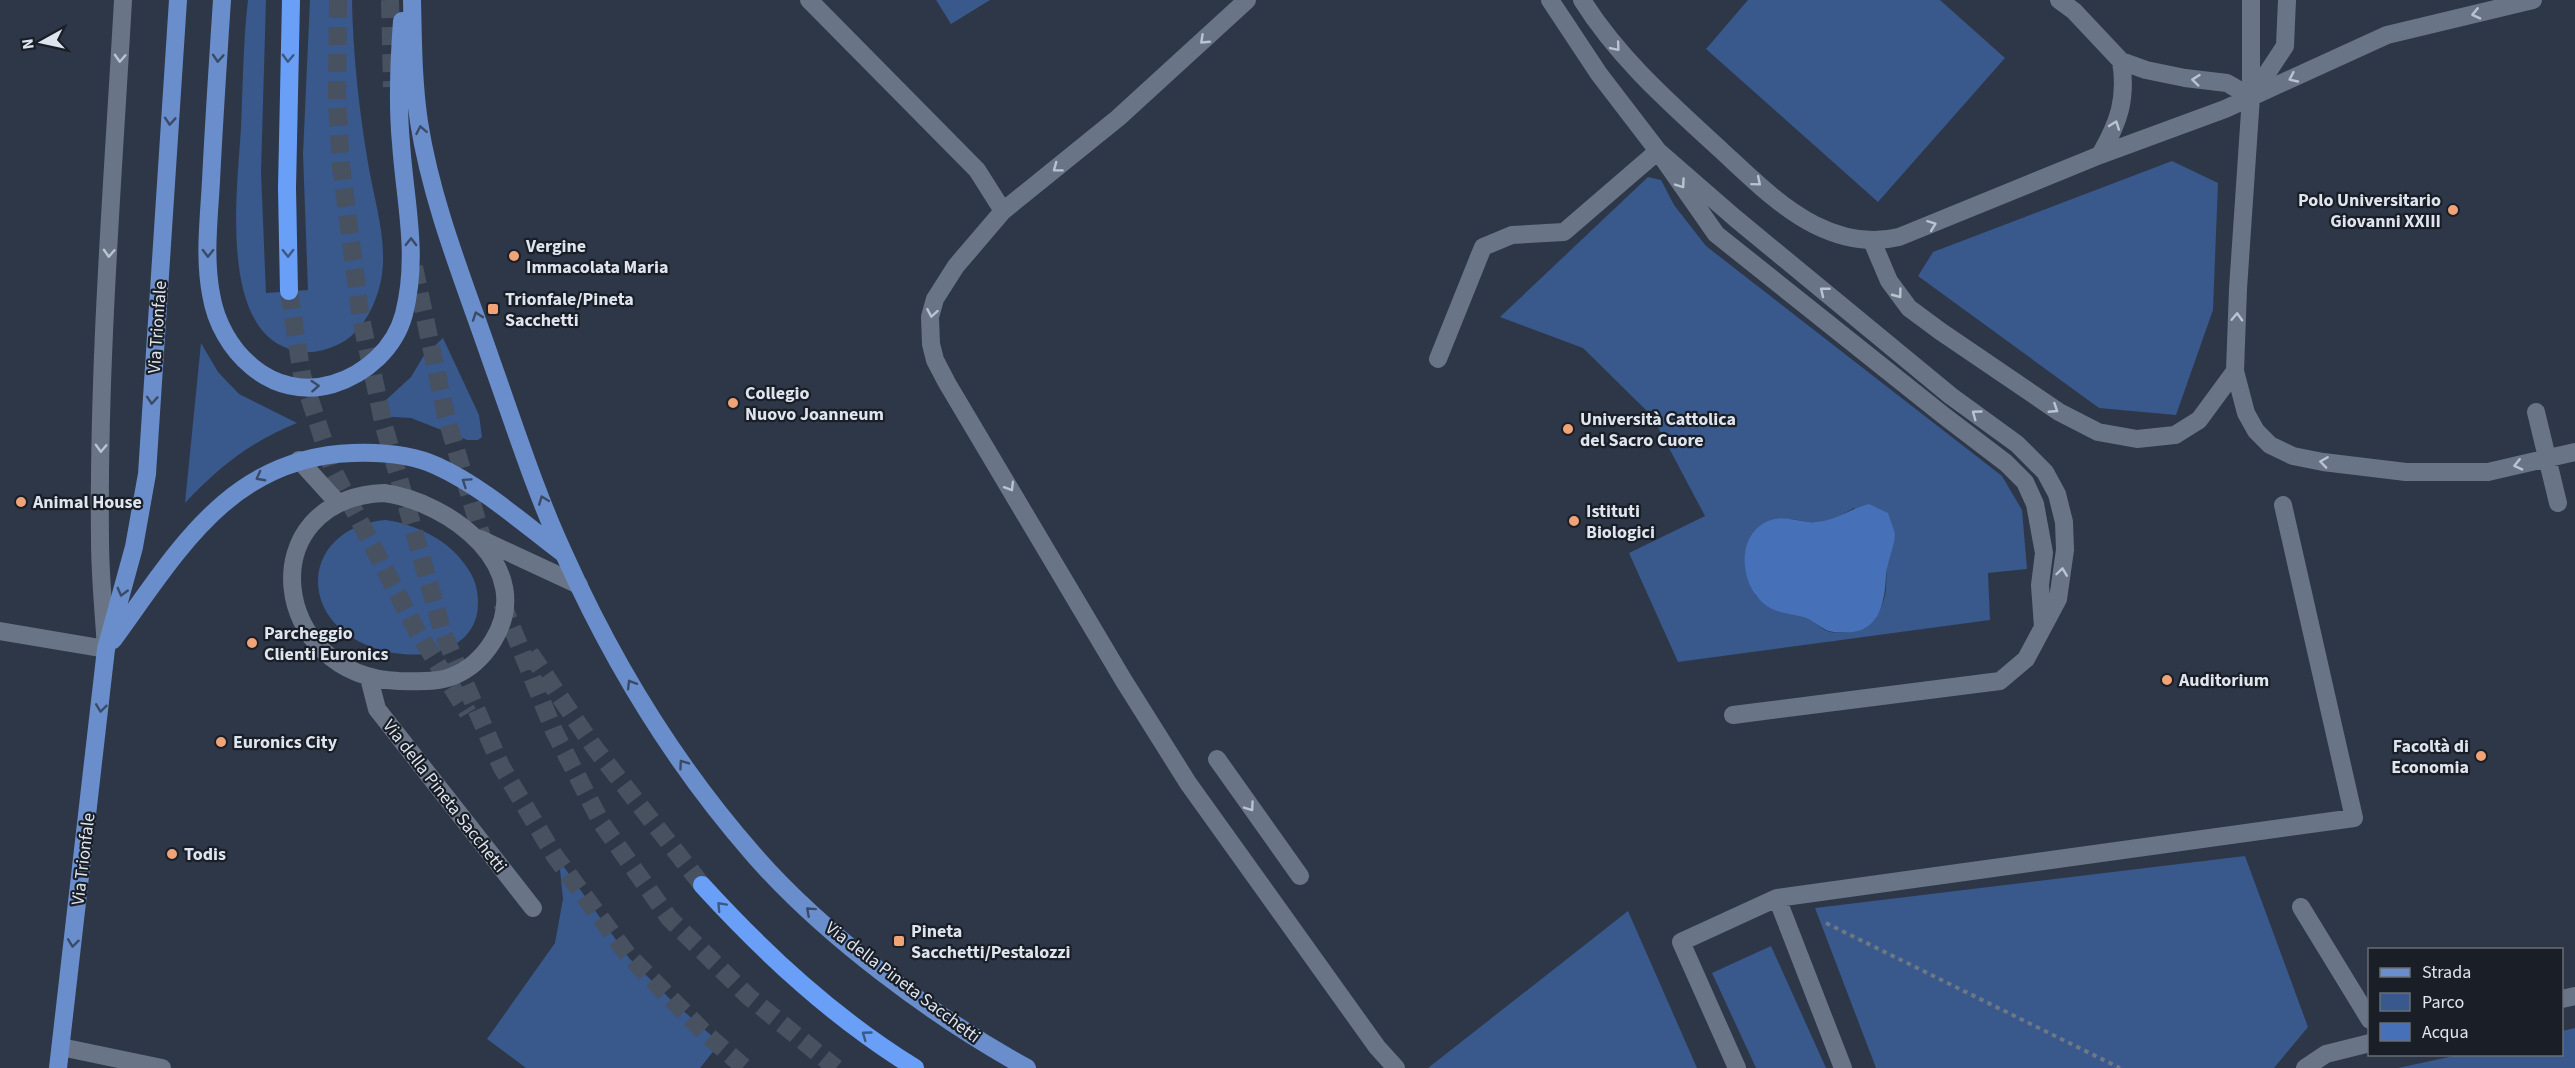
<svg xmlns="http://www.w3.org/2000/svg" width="2575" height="1068" viewBox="0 0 2575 1068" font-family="'Source Sans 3',sans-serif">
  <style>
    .green { fill: #39588c; fill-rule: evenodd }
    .water { fill: #4670b8 }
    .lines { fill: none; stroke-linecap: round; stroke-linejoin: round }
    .highway-tunnel { stroke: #485160; stroke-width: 18; stroke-dasharray: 18 9; stroke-linecap: butt }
    .path { stroke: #6e7784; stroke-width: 4; stroke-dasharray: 4.5 4.5; stroke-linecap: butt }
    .minor { stroke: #697587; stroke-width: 18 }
    .major { stroke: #6a8ecb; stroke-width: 18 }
    .highway { stroke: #6a9ff8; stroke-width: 18 }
    .oneway { stroke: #bbc3d0 }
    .oneway2 { stroke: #3a4b68 }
    .oneway3 { stroke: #3e5884 }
    .poi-dot { fill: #efa377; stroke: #1a1e26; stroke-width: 2 }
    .labels { text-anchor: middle; stroke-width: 4.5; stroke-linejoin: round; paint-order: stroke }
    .poi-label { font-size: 18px; font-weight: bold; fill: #dee5ef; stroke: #1a1e26; text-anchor: start }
    .street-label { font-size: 18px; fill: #dee5ef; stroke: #1a1e26 }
  </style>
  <rect width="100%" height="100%" fill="#2d3747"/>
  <path class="green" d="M248,0H266L261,172L266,293L308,290L303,154L310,0H352C353,55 359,109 368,163C374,200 387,237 382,275C378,301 363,334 337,345C318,354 299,355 280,345C220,313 238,184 241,127C243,85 243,42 248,0Z
    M936,0H990L951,24Z
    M1748,0H1940L2005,58L1878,202L1706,49Z
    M2172,161L2218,183L2213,310L2176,415L2099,408L1918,276L1933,252Z
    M1648,177L1661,180L1674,205L1706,246L2002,476L2022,510L2027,569L1988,573L1990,620L1678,662L1629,553L1705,516L1652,416L1583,348L1500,317ZM1854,508L1895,536C1892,545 1888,554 1887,563C1886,573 1887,584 1885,595C1880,622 1854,639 1827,631C1820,628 1815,621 1808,619C1784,610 1776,615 1755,595L1768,521L1792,519L1808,522H1829Z
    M443,338L479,415L482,437L478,440H467L411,418L377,416L374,411L411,377L423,357Z
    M201,343L218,372L239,394L297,423C250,442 220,466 185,503Z
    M386,520C415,524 449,540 466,566C475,578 478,589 478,604C477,684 317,664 318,580C319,544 352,522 386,520Z
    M2245,856L2308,1027L2274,1068H1876L1815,908Z
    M559,860L629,958L671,1000L720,1043L700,1068H526L487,1039L555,943L563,899Z
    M1628,911L1697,1068H1428Z
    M1771,946L1826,1068H1756L1712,973Z
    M2575,1028V1068H2398L2458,1055L2562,1054V1031Z"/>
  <path class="water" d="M1869,504L1888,513C1890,520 1894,528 1895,535C1895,544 1887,563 1886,575C1885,599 1881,628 1853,632C1844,633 1833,633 1826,630C1820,627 1816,623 1810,620C1797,613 1780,615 1767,606C1740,588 1734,536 1768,521C1782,515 1795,521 1809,522C1832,524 1848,509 1869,504Z"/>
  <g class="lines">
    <path class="highway-tunnel" d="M338,0L337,100L341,166L361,319L384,426L443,633L501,766L554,855L628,955L706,1034L745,1068
      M390,0L392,87
      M414,267L446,416L487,554
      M289,291L302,375L333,470L418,633L468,713
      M502,603L554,731L602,824L669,918L748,996L836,1068
      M530,653L594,747L702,885"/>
    <path class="path" d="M1826,923L2120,1068"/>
    <path class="minor" d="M809,0L977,170L1003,211
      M1247,0L1118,118L1003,211L956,266L935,299L930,317L931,344L935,360L947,383L1124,681L1188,783L1377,1047L1396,1068
      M1582,0C1619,59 1671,104 1722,151C1750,177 1781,208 1815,225C1843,239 1870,244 1899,237L2100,155C2119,122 2127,99 2121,61
      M2059,0L2074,11L2121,61L2146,70L2185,78L2227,83L2251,97
      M2251,0V97L2238,289L2235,371L2246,413L2256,431L2270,445L2293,456L2323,462L2406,472H2488L2575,452
      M2252,96L2285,46L2287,0
      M2100,155L2225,109L2387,35L2533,0
      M1872,241L1889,281L1909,308L1940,331L2059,412L2098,432L2137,439L2175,435L2199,420L2235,371
      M1438,359L1483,247L1512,235L1564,232L1658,151L1599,74L1550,0
      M2536,412L2558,503
      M299,460L338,503
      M384,493C450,502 538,568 493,641C483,657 471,669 453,676C437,683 416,681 399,681C269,676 250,499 384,493Z
      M480,539L579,585
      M0,631L106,649C104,613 100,577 100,540C98,360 113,180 123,0
      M369,678L377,709L533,908
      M1733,715L2000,681L2026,659L2058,599L2065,550L2064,522L2057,494L2045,472L2017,444L1951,396L1735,218L1658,151L1716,234L1943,415L2006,463L2025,482L2035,504L2044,553L2040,585L2043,627
      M1217,759L1300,876
      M1777,898L2354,818L2283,505
      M2301,907L2370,1020
      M2562,999L2575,996
      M61,1047L162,1068
      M1737,1068L1681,942L1777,898L1843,1068
      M2305,1068L2326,1054L2370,1043"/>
    <path class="major" d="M222,0C218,60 214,121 211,181C209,218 204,257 211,294C220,351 272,402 333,384C366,374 395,348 404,314C419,254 405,203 401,143C397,103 399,62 402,21
      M412,0C413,41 413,82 419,122C432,205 465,284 492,363C515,427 536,494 565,556C613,663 676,766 754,855C824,935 934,1017 1027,1068
      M113,640C178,551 230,457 353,453C382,452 411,454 437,466C483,487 524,524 564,554
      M58,1068L106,649L134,547L147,474L178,0"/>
    <path class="highway" d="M289,291L287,188L291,0
      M702,885C766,955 834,1018 915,1068"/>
  </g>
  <defs><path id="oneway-chevron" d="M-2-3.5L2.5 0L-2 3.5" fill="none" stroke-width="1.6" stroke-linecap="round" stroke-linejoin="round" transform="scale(1.5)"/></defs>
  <g class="oneway">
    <use href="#oneway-chevron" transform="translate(2476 14) rotate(167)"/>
    <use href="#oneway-chevron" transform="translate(1204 40) rotate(137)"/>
    <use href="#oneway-chevron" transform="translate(1616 47) rotate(50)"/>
    <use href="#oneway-chevron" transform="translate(120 58) rotate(93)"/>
    <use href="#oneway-chevron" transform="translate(2293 78) rotate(155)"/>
    <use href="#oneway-chevron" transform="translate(2196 80) rotate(-174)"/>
    <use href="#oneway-chevron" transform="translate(2115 125) rotate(-70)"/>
    <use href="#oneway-chevron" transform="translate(1057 168) rotate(143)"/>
    <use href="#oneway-chevron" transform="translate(1757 182) rotate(40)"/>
    <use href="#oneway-chevron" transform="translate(1681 184) rotate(55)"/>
    <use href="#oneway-chevron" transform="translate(1932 225) rotate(-21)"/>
    <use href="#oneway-chevron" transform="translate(109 253) rotate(93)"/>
    <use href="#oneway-chevron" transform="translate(1824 291) rotate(-141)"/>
    <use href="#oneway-chevron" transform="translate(1898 294) rotate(53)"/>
    <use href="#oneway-chevron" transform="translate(932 313) rotate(100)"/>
    <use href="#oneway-chevron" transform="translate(2237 317) rotate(-88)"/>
    <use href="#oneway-chevron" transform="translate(2054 409) rotate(33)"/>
    <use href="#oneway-chevron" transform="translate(1976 414) rotate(-144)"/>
    <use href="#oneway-chevron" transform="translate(101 448) rotate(92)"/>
    <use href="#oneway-chevron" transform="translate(2324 462) rotate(-172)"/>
    <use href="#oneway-chevron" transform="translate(2518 465) rotate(167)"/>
    <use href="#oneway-chevron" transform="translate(1010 487) rotate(59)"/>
    <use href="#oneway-chevron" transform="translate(2062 572) rotate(-82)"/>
    <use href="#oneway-chevron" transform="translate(1250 807) rotate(55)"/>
  </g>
  <g class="oneway2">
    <use href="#oneway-chevron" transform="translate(218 58) rotate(94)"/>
    <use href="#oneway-chevron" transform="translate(170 121) rotate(94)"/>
    <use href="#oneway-chevron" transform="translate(421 130) rotate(-101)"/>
    <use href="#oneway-chevron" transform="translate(411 242) rotate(-89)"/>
    <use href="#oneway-chevron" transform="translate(208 253) rotate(91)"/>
    <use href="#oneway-chevron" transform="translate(477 316) rotate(-109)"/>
    <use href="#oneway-chevron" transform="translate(315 386) rotate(-4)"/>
    <use href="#oneway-chevron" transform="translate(152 400) rotate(94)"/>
    <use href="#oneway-chevron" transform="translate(260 477) rotate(152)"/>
    <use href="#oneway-chevron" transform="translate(466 482) rotate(-146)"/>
    <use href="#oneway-chevron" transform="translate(543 500) rotate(-111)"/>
    <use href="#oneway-chevron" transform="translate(122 592) rotate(105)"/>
    <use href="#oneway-chevron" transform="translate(631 684) rotate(-121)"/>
    <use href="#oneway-chevron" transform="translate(101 708) rotate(97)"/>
    <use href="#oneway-chevron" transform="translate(683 764) rotate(-125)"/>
    <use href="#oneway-chevron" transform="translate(810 911) rotate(-138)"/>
    <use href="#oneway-chevron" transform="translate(73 943) rotate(97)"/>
  </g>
  <g class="oneway3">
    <use href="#oneway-chevron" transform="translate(288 58) rotate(92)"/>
    <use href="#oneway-chevron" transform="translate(288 253) rotate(89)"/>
    <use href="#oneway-chevron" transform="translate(721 906) rotate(-133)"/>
    <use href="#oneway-chevron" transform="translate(866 1035) rotate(-144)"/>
  </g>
  <g class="poi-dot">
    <circle cx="2453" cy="210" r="6"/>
    <circle cx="514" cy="256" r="6"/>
    <rect x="487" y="303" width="12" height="12" rx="3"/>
    <circle cx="733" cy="403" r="6"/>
    <circle cx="1568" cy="429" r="6"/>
    <circle cx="21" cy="502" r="6"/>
    <circle cx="1574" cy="521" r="6"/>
    <circle cx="252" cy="643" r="6"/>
    <circle cx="2167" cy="680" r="6"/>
    <circle cx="221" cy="742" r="6"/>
    <circle cx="2481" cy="756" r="6"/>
    <circle cx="172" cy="854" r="6"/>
    <rect x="893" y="935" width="12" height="12" rx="3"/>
  </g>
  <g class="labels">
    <g class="poi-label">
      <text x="2441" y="206" text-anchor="end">Polo Universitario<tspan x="2441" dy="21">Giovanni XXIII</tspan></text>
      <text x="526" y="252">Vergine<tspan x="526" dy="21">Immacolata Maria</tspan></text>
      <text x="505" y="305">Trionfale/Pineta<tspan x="505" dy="21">Sacchetti</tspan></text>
      <text x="745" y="399">Collegio<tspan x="745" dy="21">Nuovo Joanneum</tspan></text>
      <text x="1580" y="425">Università Cattolica<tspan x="1580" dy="21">del Sacro Cuore</tspan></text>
      <text x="33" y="508">Animal House</text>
      <text x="1586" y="517">Istituti<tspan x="1586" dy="21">Biologici</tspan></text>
      <text x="264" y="639">Parcheggio<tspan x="264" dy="21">Clienti Euronics</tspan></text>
      <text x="2179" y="686">Auditorium</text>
      <text x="233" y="748">Euronics City</text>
      <text x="2469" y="752" text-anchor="end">Facoltà di<tspan x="2469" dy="21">Economia</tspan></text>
      <text x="184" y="860">Todis</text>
      <text x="911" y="937">Pineta<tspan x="911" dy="21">Sacchetti/Pestalozzi</tspan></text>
    </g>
    <g class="street-label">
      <text transform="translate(157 327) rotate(-86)" y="6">Via Trionfale</text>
      <text transform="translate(445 796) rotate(52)" y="6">Via della Pineta Sacchetti</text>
      <text transform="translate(83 859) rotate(-83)" y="6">Via Trionfale</text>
      <text transform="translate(903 982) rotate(37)" y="6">Via della Pineta Sacchetti</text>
    </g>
  </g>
  <rect x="2368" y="948" width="195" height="108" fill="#1a1e26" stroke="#686e76" stroke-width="1.5"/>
  <rect x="2380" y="968" width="30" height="9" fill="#6a8ecb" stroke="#686e76" stroke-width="1.5"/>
  <text x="2422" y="978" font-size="18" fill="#dee5ef">Strada</text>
  <rect x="2380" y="993" width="30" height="18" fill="#39588c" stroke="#686e76" stroke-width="1.5"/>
  <text x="2422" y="1008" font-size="18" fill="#dee5ef">Parco</text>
  <rect x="2380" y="1023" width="30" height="18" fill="#4670b8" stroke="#686e76" stroke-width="1.5"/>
  <text x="2422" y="1038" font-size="18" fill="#dee5ef">Acqua</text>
  <g transform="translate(42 42) rotate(262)" stroke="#1a1e26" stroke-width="4.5" paint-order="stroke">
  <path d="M0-4.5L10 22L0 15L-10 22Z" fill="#dee5ef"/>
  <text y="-9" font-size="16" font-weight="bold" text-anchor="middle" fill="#dee5ef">N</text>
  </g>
</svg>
